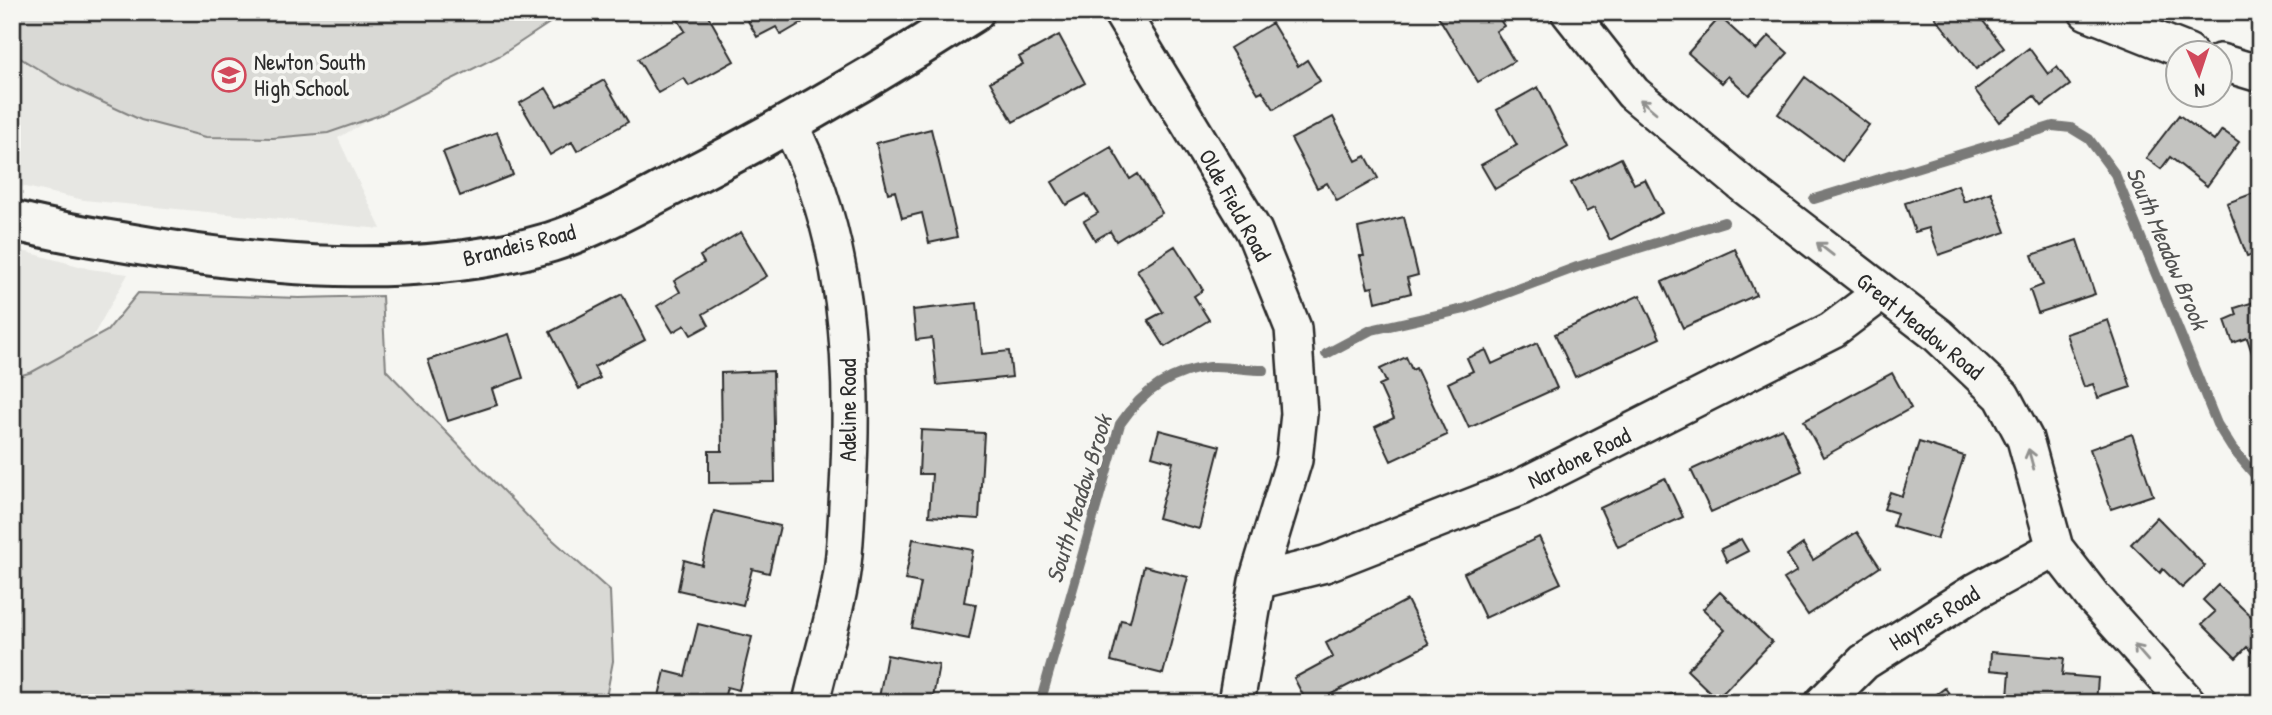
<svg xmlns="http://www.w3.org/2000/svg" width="2272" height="715" viewBox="0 0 2272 715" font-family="'Patrick Hand',sans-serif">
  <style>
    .built { fill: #e7e7e3 }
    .green { fill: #d9d9d5; stroke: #828280; stroke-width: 2 }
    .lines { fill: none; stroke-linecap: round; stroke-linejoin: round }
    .stream { stroke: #7a7a78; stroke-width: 10 }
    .building { fill: #c3c3c0; stroke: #2b2b2b; stroke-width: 2 }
    .street-casing { stroke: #2b2b2b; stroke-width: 40 }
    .secondary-casing { stroke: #2b2b2b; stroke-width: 44 }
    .street { stroke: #f6f6f2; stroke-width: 35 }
    .secondary { stroke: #f6f6f2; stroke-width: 38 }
    .oneway { stroke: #90908e }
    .labels { text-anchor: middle; stroke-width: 7; stroke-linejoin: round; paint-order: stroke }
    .poi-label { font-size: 23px; fill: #2b2b2b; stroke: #f6f6f2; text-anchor: start }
    .street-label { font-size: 23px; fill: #2b2b2b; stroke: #f6f6f2 }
    .water-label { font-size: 24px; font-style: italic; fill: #525251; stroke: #f6f6f2 }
  </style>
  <rect width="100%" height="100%" fill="#f6f6f2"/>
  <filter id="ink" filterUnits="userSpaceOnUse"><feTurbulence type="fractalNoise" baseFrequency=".0143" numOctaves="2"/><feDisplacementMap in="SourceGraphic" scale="14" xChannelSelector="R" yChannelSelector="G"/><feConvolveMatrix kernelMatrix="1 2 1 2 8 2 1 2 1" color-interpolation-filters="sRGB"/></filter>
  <g filter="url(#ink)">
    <path class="built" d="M12,12H556L338,138L381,229L84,200L12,184Z
      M12,248L90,269L128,274L71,375L12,395Z"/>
    <path class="green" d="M12,12H566L501,55L380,115L328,133L273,138L206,137L141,120L61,83L12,53Z
      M138,293L299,298L382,296L386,370L534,523L610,591L613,661L605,703H12V378L32,372L107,331Z"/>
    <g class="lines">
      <path class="stream" d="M1814,199L2053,126L2071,128L2089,139L2115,174L2217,424L2232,448L2260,481
        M1326,354L1371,330L1464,309L1577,267L1724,222
        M1040,703L1120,424C1141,393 1171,371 1210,367C1228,366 1246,370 1264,370"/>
    </g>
    <path class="building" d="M686,12H706L734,61L689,86L684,78L658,93L638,59L685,31L677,18Z
      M743,12H820L781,35L776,27L757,37Z
      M1445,12H1495L1504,26L1496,31L1514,61L1478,82L1438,16Z
      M1941,12H1976L2004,48L1976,69L1935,17Z
      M1720,17L1756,50L1769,36L1788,53L1749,95L1728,76L1722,83L1688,53Z
      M1272,23L1298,66L1307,60L1320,81L1274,109L1262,91L1258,93L1230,48Z
      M1059,35L1085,83L1013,122L990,82L1023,64L1019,57Z
      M2029,48L2048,74L2057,67L2070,85L2042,106L2034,96L1999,122L1975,90Z
      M1805,77L1869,125L1842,161L1778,114Z
      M604,80L628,122L577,151L572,142L550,155L520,103L546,88L557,106Z
      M1538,87L1568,147L1495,189L1481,165L1517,145L1497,110Z
      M2179,115L2214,141L2222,130L2239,142L2207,186L2170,157L2161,169L2146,158Z
      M1333,117L1356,161L1366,156L1378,178L1337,201L1327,183L1317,188L1291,139Z
      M931,129L957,237L929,243L922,213L902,218L895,191L888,193L876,143Z
      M497,132L513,175L460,196L443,152Z
      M1111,147L1130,179L1138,174L1162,213L1116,241L1110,231L1095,240L1084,221L1098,213L1086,194L1066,205L1052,182Z
      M1621,158L1634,184L1645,179L1662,213L1610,240L1594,208L1586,212L1571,183Z
      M1958,185L1964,202L1991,192L2006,232L1939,255L1929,228L1915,232L1905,203Z
      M2254,193L2260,208V252L2247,256L2227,203Z
      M1404,217L1418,275L1407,278L1411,293L1376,302L1373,287L1368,288L1360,256H1364L1358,228Z
      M741,232L767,276L703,314L709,325L691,335L685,325L673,332L657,306L680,292L674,281L704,263L700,256Z
      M2077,240L2095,294L2038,313L2030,290L2043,285L2032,255Z
      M1175,246L1203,290L1194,296L1209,320L1165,347L1148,320L1163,312L1137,270Z
      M1735,249L1756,295L1683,328L1662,282Z
      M622,294L645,340L594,367L600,378L579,389L550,332Z
      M1640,295L1660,338L1575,377L1555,334Z
      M2260,300V377L2247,338L2233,343L2225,320L2237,315L2235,308Z
      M977,303L982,354L1009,351L1012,377L937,385L932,338L916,340L913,310Z
      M2108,320L2131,387L2098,398L2093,384L2084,387L2066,334Z
      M509,334L523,378L492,389L497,405L448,421L428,360Z
      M1537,343L1557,388L1469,428L1448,383L1473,371L1467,358L1486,350L1492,364Z
      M1406,357L1412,370L1416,368L1447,435L1391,461L1375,427L1394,418L1379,385L1386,382L1380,369Z
      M773,371L775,482L709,483V451H722L721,373Z
      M1892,373L1911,408L1823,457L1804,421Z
      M1782,428L1802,471L1711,512L1691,470Z
      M921,430L984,433L979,519L929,516L932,474H919Z
      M1159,430L1220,446L1199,529L1158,518L1173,462L1152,456Z
      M2132,434L2153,495L2111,509L2090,449Z
      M1919,442L1964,456L1937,539L1893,526L1897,513L1884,509L1890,492L1902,496Z
      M1665,478L1683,517L1618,547L1600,508Z
      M714,511L780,526L769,573L752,569L743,605L678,590L684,560L702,565Z
      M2157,517L2205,566L2182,588L2163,569L2160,573L2131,544Z
      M1857,532L1880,567L1808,615L1784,579L1797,571L1787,555L1803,544L1813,560Z
      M1539,537L1561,583L1485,618L1464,573Z
      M913,539L973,550L964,602L976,604L969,639L912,628L921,583L905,580Z
      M1741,539L1748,551L1727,562L1721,549Z
      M1144,566L1188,577L1163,674L1111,661L1121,620L1130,622Z
      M2218,585L2260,625V660L2247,647L2236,658L2202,624L2215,612L2203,600Z
      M1720,592L1772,642L1717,699L1687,670L1725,630L1703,609Z
      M1407,600L1429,644L1314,703H1307L1294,678L1333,657L1326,643Z
      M698,624L752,637L739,690L727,687L723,703L658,700L665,671L685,676Z
      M1991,652L2064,658L2062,675L2098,678L2096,703H2054V700L2008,696L2010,672L1990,670Z
      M887,655L939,665L932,703H878Z
      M1945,688L1956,703H1925Z
      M1674,693L1677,703H1647Z"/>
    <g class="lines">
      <defs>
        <path id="street" d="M1121,12L1254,231L1293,328L1299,414L1294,460L1257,581L1236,703
          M1569,12L1633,93L1747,188L1938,335L2002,396L2025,439L2055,548L2093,597L2188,703
          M2087,12L2188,52
          M2220,62L2260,74
          M789,124C848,236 855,363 848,488C846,517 846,549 841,578C834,620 820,661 811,703
          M1257,581L1325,564L1521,487L1832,330L1881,293
          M1823,703L1864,662L1976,591L2055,548"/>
        <path id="secondary" d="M12,220C48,230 85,236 121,242C256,266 418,282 551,242C598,227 642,201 685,179C784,128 881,72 974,12"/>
      </defs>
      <use href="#street" class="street-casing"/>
      <use href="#secondary" class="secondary-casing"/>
      <use href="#street" class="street"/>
      <use href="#secondary" class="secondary"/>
    </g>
    <defs><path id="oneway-shaft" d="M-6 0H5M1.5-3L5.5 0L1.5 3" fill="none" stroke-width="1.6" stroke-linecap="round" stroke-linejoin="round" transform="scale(1.75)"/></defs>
    <g class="oneway">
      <use href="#oneway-shaft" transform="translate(1648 106) rotate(-140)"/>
      <use href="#oneway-shaft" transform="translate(1825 249) rotate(-142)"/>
      <use href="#oneway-shaft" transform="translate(2031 459) rotate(-105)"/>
      <use href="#oneway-shaft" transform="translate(2141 653) rotate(-131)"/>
    </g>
  </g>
  <defs>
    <symbol id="school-ring" viewBox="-11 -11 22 22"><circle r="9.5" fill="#f6f6f2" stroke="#d1495b" stroke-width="1.5"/><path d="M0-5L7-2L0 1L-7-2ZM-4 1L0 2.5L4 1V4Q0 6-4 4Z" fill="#d1495b"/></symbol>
  </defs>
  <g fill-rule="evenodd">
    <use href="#school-ring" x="210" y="56" width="38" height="38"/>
  </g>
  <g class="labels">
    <g class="poi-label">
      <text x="254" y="70">Newton South<tspan x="254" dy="26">High School</tspan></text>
    </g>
    <g class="street-label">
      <text transform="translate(1235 205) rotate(61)" y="8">Olde Field Road</text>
      <text transform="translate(519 245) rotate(-14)" y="8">Brandeis Road</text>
      <text transform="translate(1920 326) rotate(39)" y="8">Great Meadow Road</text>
      <text transform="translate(848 410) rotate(-90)" y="8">Adeline Road</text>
      <text transform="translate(1579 458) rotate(-26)" y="8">Nardone Road</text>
      <text transform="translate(1934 618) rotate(-32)" y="8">Haynes Road</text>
    </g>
    <g class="water-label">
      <text transform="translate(2167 248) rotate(67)" y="8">South Meadow Brook</text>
      <text transform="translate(1079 499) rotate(-73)" y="8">South Meadow Brook</text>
    </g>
  </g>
  <rect width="2272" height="715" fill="none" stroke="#f6f6f2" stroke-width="42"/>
  <rect x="21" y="21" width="2230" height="673" fill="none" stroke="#2b2b2b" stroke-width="2.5" filter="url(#ink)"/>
  <g transform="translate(2199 74) rotate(177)"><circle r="33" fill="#f6f6f2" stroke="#a5a5a2" stroke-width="2"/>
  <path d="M0-5L12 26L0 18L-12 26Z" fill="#d1495b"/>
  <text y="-10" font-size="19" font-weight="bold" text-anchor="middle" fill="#2b2b2b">N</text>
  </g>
</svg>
